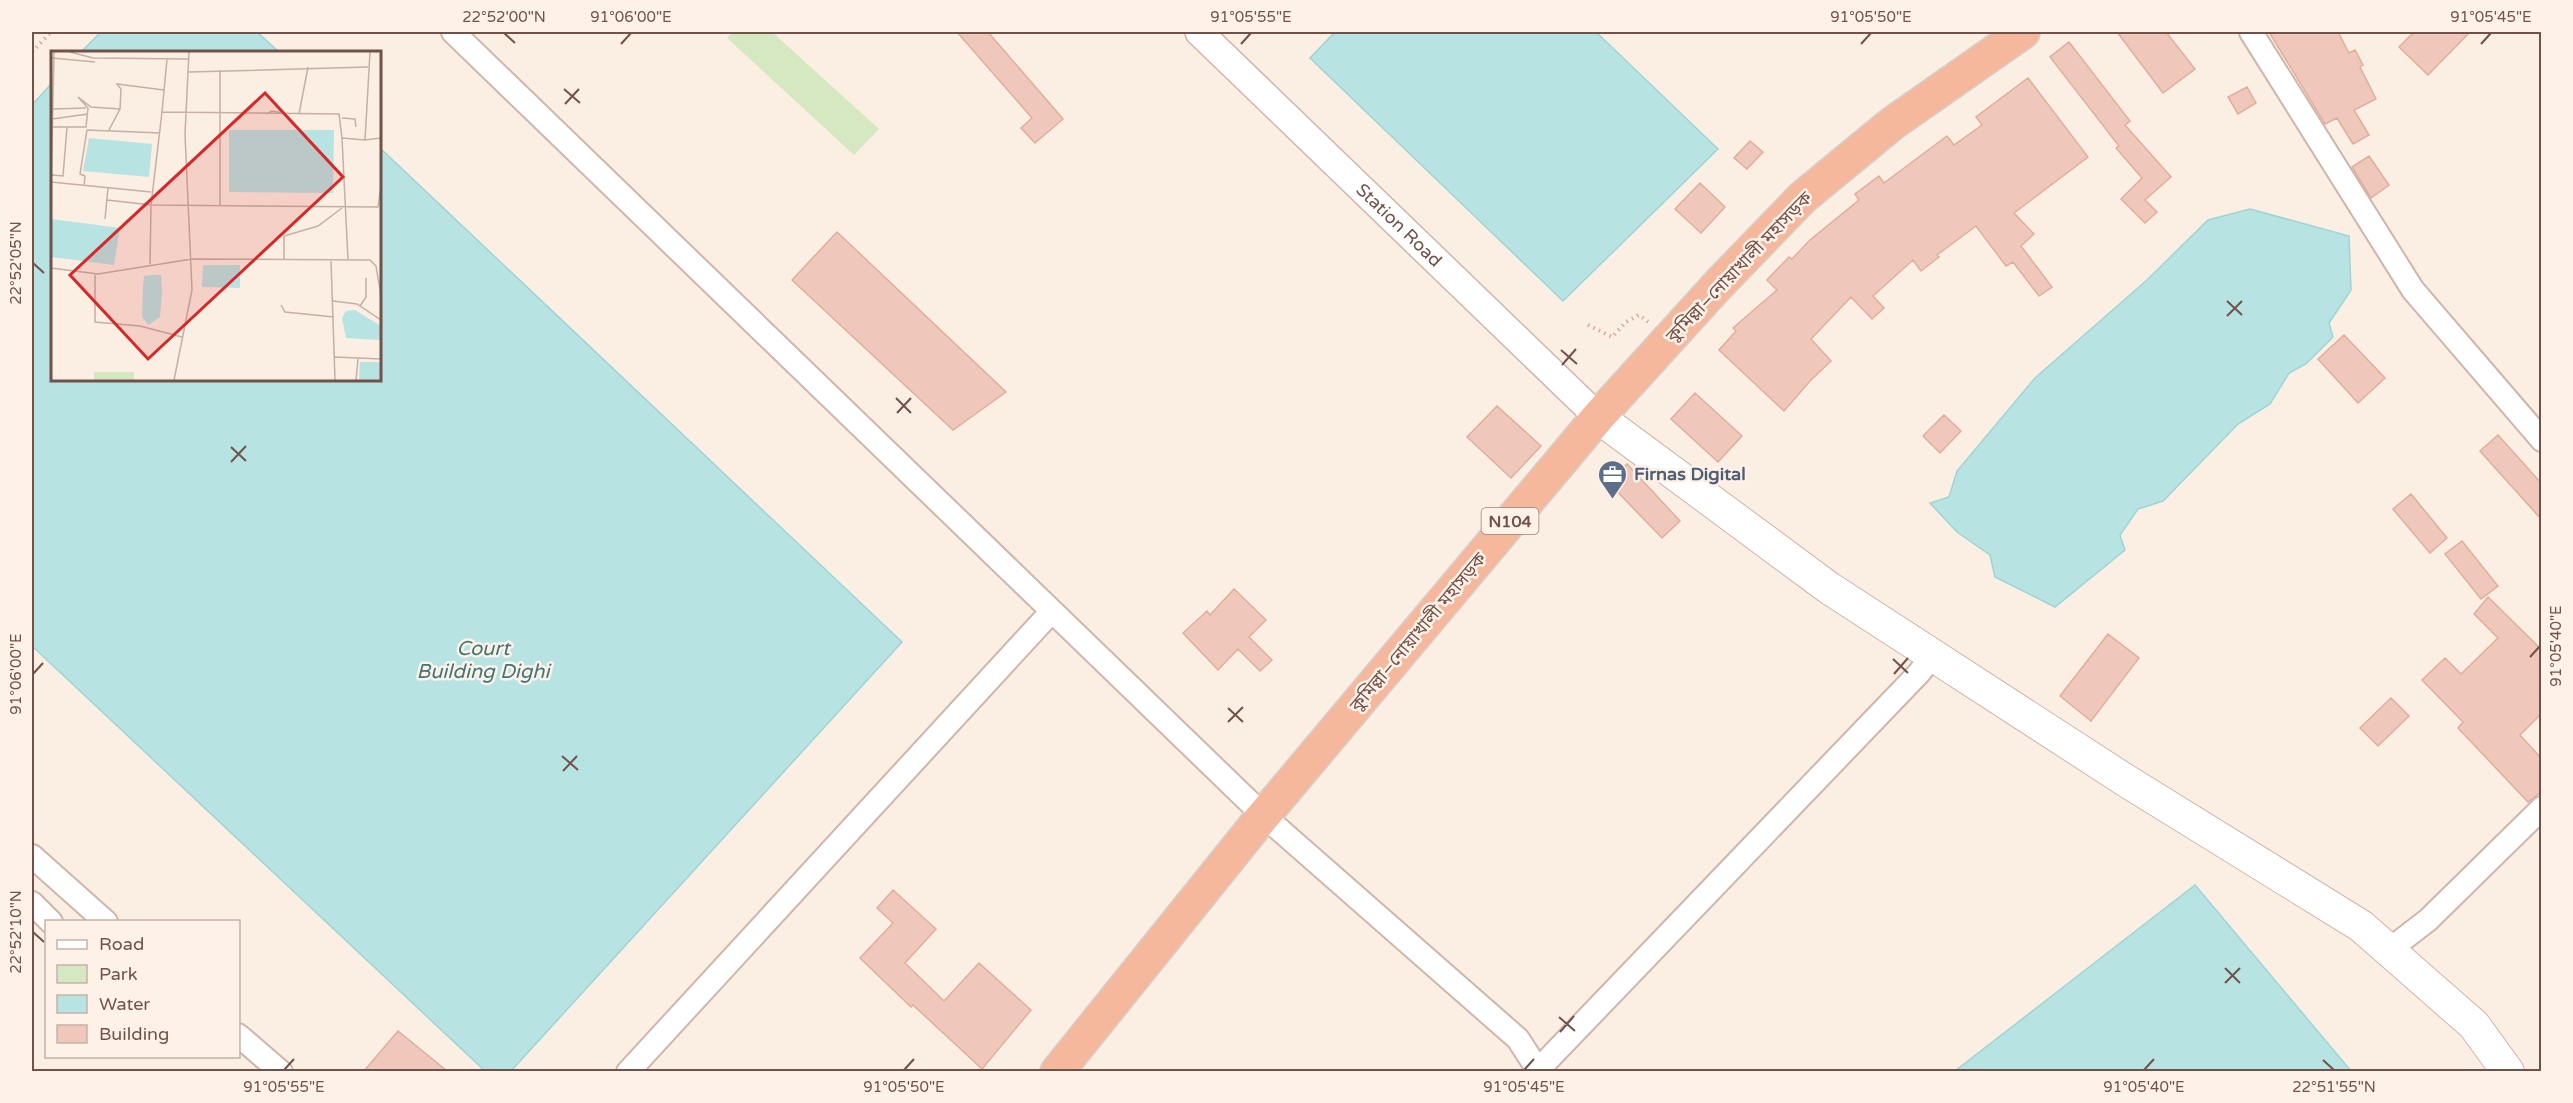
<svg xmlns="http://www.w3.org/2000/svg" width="2573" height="1103" viewBox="0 0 2573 1103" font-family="'Varela Round','Noto Sans Bengali',sans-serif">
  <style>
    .green { fill: #d6e8c1 }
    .water { fill: #b8e3e3; stroke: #9ed4d5; stroke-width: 1.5 }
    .building { fill: #efc8bb; stroke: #e1ad9c; stroke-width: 1.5 }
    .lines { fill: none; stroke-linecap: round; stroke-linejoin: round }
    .minor-casing { stroke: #ceb6ac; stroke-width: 26 }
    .tertiary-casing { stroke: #ceb6ac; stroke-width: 30 }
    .secondary-casing { stroke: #d0b5a9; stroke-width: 34 }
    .trunk-casing { stroke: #d7cfcc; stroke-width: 36 }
    .path { stroke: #d4ac9e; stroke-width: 4; stroke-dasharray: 1.5 4.5; stroke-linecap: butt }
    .minor { stroke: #fff; stroke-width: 22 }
    .tertiary { stroke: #fff; stroke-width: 27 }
    .secondary { stroke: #fff; stroke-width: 32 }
    .trunk { stroke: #f5b89c; stroke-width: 33 }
    .ticks { fill: none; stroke: #71524a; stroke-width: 2 }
    .labels { text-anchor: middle; stroke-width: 5; stroke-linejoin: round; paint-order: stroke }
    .shield { fill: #fef2e8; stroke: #9b8279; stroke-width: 1.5 }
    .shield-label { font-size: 16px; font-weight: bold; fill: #71524a }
    .street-label { font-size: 18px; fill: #71524a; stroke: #fef2e8 }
    .service-label { font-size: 18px; font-weight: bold; fill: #4e5e75; stroke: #fef2e8; text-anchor: start }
    .water-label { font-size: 20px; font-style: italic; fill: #3f7576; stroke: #fef2e8 }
    .inset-road { fill: none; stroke: #c4b0a5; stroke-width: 1.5 }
    .view { fill: #d62828; fill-opacity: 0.15; stroke: #d62828; stroke-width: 3 }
    .inset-edge { fill: none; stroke: #71524a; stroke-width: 3 }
    .neatline { fill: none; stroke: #71524a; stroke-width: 2 }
    .ticks-label { font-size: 15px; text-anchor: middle; fill: #71524a }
  </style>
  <rect width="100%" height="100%" fill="#fbeee2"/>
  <path class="green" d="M733,32H772L879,129L854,155L727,38Z"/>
  <path class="water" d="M101,32H257L279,52H81Z
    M1335,32H1596L1718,149L1563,301L1310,58Z
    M52,83V380H380V148L902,642L511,1071H485L32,646V105Z
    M2250,209L2349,236L2351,290L2329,323L2333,337L2306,364L2289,373L2270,404L2238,424L2163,501L2138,509L2120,535L2125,550L2055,607L1995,577L1990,555L1957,532L1930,503L1949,497L1957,471L2035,378L2147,280L2208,220Z
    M2195,885L2351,1071H1955Z"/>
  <path class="building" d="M957,32H988L1063,119L1035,143L1021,128L1032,118Z
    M2117,32H2166L2195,69L2163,93Z
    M2269,32H2338L2349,53L2355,50L2363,65L2360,67L2376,99L2354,110L2369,135L2353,144L2337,118L2325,124Z
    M2414,32H2470L2428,75L2399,47Z
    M2069,42L2130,121L2125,125L2171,177L2145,200L2157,212L2145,223L2121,199L2142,178L2116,148L2119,146L2050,57Z
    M2028,78L2088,157L2014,213L2034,234L2021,246L2052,287L2039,296L2013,262L2006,266L1976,226L1937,255L1939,257L1921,271L1913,260L1873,296L1884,308L1872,319L1851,297L1811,339L1831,361L1810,381L1784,411L1719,350L1736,331L1733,328L1777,290L1767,280L1789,257L1792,259L1810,240L1859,200L1855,194L1879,176L1884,183L1947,136L1954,145L1982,125L1976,117Z
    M2247,87L2256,103L2238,114L2228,97Z
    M1750,141L1763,152L1747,169L1734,158Z
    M2369,156L2389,185L2371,198L2352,167Z
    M1700,183L1725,207L1701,233L1675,209Z
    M837,232L1006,392L953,430L792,280Z
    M2344,335L2385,378L2358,403L2318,359Z
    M1695,393L1742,436L1718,462L1671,419Z
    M1497,406L1541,446L1511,478L1467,437Z
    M1944,415L1961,431L1940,453L1923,436Z
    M2498,435L2541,483V519L2480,451Z
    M1627,464L1680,521L1662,538L1608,482Z
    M2411,494L2447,538L2430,553L2393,509Z
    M2462,541L2498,586L2481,599L2445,554Z
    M1234,589L1266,620L1249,637L1272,660L1260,671L1238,649L1218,670L1183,633L1207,611L1210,615Z
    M2488,597L2541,649V714L2520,735L2541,758V792L2528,802L2458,728L2463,722L2422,680L2445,658L2461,674L2498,638L2474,614Z
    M2108,634L2139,658L2091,721L2060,696Z
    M2391,698L2409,716L2378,746L2360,728Z
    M893,890L936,929L905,963L944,1001L979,963L1031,1010L982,1069L913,1005L911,1007L860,958L893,923L877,908Z
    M398,1031L447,1071H364Z"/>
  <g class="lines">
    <defs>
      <path id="minor" d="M453,32L1264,816L1518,1039L1538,1070L1536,1072
        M2251,32L2413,290L2542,440
        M32,856L106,922
        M32,903L51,922
        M2389,950L2428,920L2542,808
        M238,1035L281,1072
        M628,1072L1052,611
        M1539,1072L1538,1070L1919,673L1933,655"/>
      <g id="tertiary">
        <path id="s1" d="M1199,32L1598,417"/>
      </g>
      <path id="secondary" d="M1598,417L1829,588L2125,780L2361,926L2474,1025L2508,1072"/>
      <path id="trunk" d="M1057,1072L1254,827L1598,417L1718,285L1803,197L1893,123L2023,32"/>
    </defs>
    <use href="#minor" class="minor-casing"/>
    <use href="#tertiary" class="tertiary-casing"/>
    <use href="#secondary" class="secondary-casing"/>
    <use href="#trunk" class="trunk-casing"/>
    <path class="path" d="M32,52L51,32
      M1588,325L1612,337L1626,322L1639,315L1650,323"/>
    <use href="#minor" class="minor"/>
    <use href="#tertiary" class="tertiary"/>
    <use href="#secondary" class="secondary"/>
    <use href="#trunk" class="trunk"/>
  </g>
  <path class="ticks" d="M504,33L515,43M621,44L631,33M1241,44L1251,33M1861,44L1871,33M2481,44L2491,33M564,89L580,103M565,104L579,89M33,263L44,273M2227,301L2242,315M2227,316L2242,301M1561,350L1577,364M1562,365L1576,349M896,398L911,413M897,413L911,398M231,447L246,461M231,462L246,446M2530,657L2540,646M1893,659L1908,673M33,674L43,663M1894,674L1908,658M1228,708L1243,722M1228,722L1243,707M562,756L578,770M563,771L577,756M33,932L44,942M2225,968L2240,983M2225,983L2240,968M1559,1017L1575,1031M1560,1032L1574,1016M2323,1060L2334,1070M284,1070L294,1059M904,1070L914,1059M1524,1070L1534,1059M2144,1070L2154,1059"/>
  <defs>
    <symbol id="office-pin" viewBox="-11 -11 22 30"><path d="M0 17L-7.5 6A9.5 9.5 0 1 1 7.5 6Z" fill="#5c6f8a" stroke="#fef2e8"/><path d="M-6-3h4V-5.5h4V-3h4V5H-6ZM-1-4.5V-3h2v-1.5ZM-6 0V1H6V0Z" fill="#fff"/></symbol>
  </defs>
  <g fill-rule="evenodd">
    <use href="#office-pin" x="1596" y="458" width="33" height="45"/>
  </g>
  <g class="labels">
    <rect class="shield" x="1481.5" y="508" width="57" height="26" rx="4.5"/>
    <g class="shield-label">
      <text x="1510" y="527">N104</text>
    </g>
    <g class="street-label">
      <text dy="6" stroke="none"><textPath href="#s1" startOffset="278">Station Road</textPath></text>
      <text transform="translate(1739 267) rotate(-46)" y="6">কুমিল্লা–নোয়াখালী মহাসড়ক</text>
      <text transform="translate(1418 632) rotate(-50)" y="6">কুমিল্লা–নোয়াখালী মহাসড়ক</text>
    </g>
    <g class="service-label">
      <text x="1634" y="480">Firnas Digital</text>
    </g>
    <g class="water-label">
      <text x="483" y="655">Court<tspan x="483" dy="23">Building Dighi</tspan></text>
    </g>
  </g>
  <g transform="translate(51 51)">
    <rect width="330" height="330" fill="#fbeee2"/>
    <path d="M43,321H83V329H43Z" fill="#d6e8c1"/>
    <path d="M178,79H283L282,142L178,141ZM38,87L101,93L98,126L32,120ZM0,168L69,177L63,214L0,206ZM152,214H189V237L151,236ZM100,224H110L111,241L109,266L97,274L91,266L92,235L93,225ZM304,259L330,275V289L295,287L291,267L295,260ZM309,311H330V329H308Z" fill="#b8e3e3"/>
    <path class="inset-road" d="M19,1L42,7L137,8M319,1L314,89L330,87M1,7L44,11M116,8L111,61L288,63L291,87L314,89M169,19V154M138,21L317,16M1,58L35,57M111,61L100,154L327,156L330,135M215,63L221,60L233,62M248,63L257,16M291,67L304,68L305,76M1,68L37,63M0,76H35L37,57L27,46L40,56L69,58M58,79L69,58L70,38L66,33L113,39M291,87L297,209M1,124L12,125L16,76M0,131L100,141M33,135L34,125L29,123L36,79L109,82M0,136L3,1M56,149L100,154L99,213M54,168L57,137M141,208L319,209L325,215L330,244M233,209V185L267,175L291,157M280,210L284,329M0,217L47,223L141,208M44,223V271L89,275L131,286M282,250L306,253L330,269M230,254L234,261L283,266M309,255L315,246V227M284,306L330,308M123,329L141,239L134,83L138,1M305,329L307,308"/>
    <path class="view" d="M214,42L292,126L97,308L19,224Z"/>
    <rect width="330" height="330" class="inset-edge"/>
  </g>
  <rect width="2573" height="1103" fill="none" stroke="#fef2e8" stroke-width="66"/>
  <rect x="45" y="920" width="195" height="138" fill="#fef2e8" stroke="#c6b2a9" stroke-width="1.5"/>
  <rect x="57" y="940" width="30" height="9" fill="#ffffff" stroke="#c6b2a9" stroke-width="1.5"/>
  <text x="99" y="950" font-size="18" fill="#71524a">Road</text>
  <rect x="57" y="965" width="30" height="18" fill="#d6e8c1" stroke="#c6b2a9" stroke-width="1.5"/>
  <text x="99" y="980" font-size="18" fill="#71524a">Park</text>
  <rect x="57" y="995" width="30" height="18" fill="#b8e3e3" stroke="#c6b2a9" stroke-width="1.5"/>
  <text x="99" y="1010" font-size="18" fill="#71524a">Water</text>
  <rect x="57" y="1025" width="30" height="18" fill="#efc8bb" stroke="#c6b2a9" stroke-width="1.5"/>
  <text x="99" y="1040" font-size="18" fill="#71524a">Building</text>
  <rect x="33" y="33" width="2507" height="1037" class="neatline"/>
  <g class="ticks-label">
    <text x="504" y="22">22°52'00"N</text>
    <text x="631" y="22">91°06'00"E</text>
    <text x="1251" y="22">91°05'55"E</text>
    <text x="1871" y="22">91°05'50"E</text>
    <text x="2491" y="22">91°05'45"E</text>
    <text transform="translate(16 263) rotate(-90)" y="5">22°52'05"N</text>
    <text transform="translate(2556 646) rotate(-90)" y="5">91°05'40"E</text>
    <text transform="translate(16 674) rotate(-90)" y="5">91°06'00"E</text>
    <text transform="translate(16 932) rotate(-90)" y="5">22°52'10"N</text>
    <text x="284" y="1092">91°05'55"E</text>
    <text x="904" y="1092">91°05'50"E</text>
    <text x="1524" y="1092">91°05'45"E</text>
    <text x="2144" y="1092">91°05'40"E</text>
    <text x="2334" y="1092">22°51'55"N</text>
  </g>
</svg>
